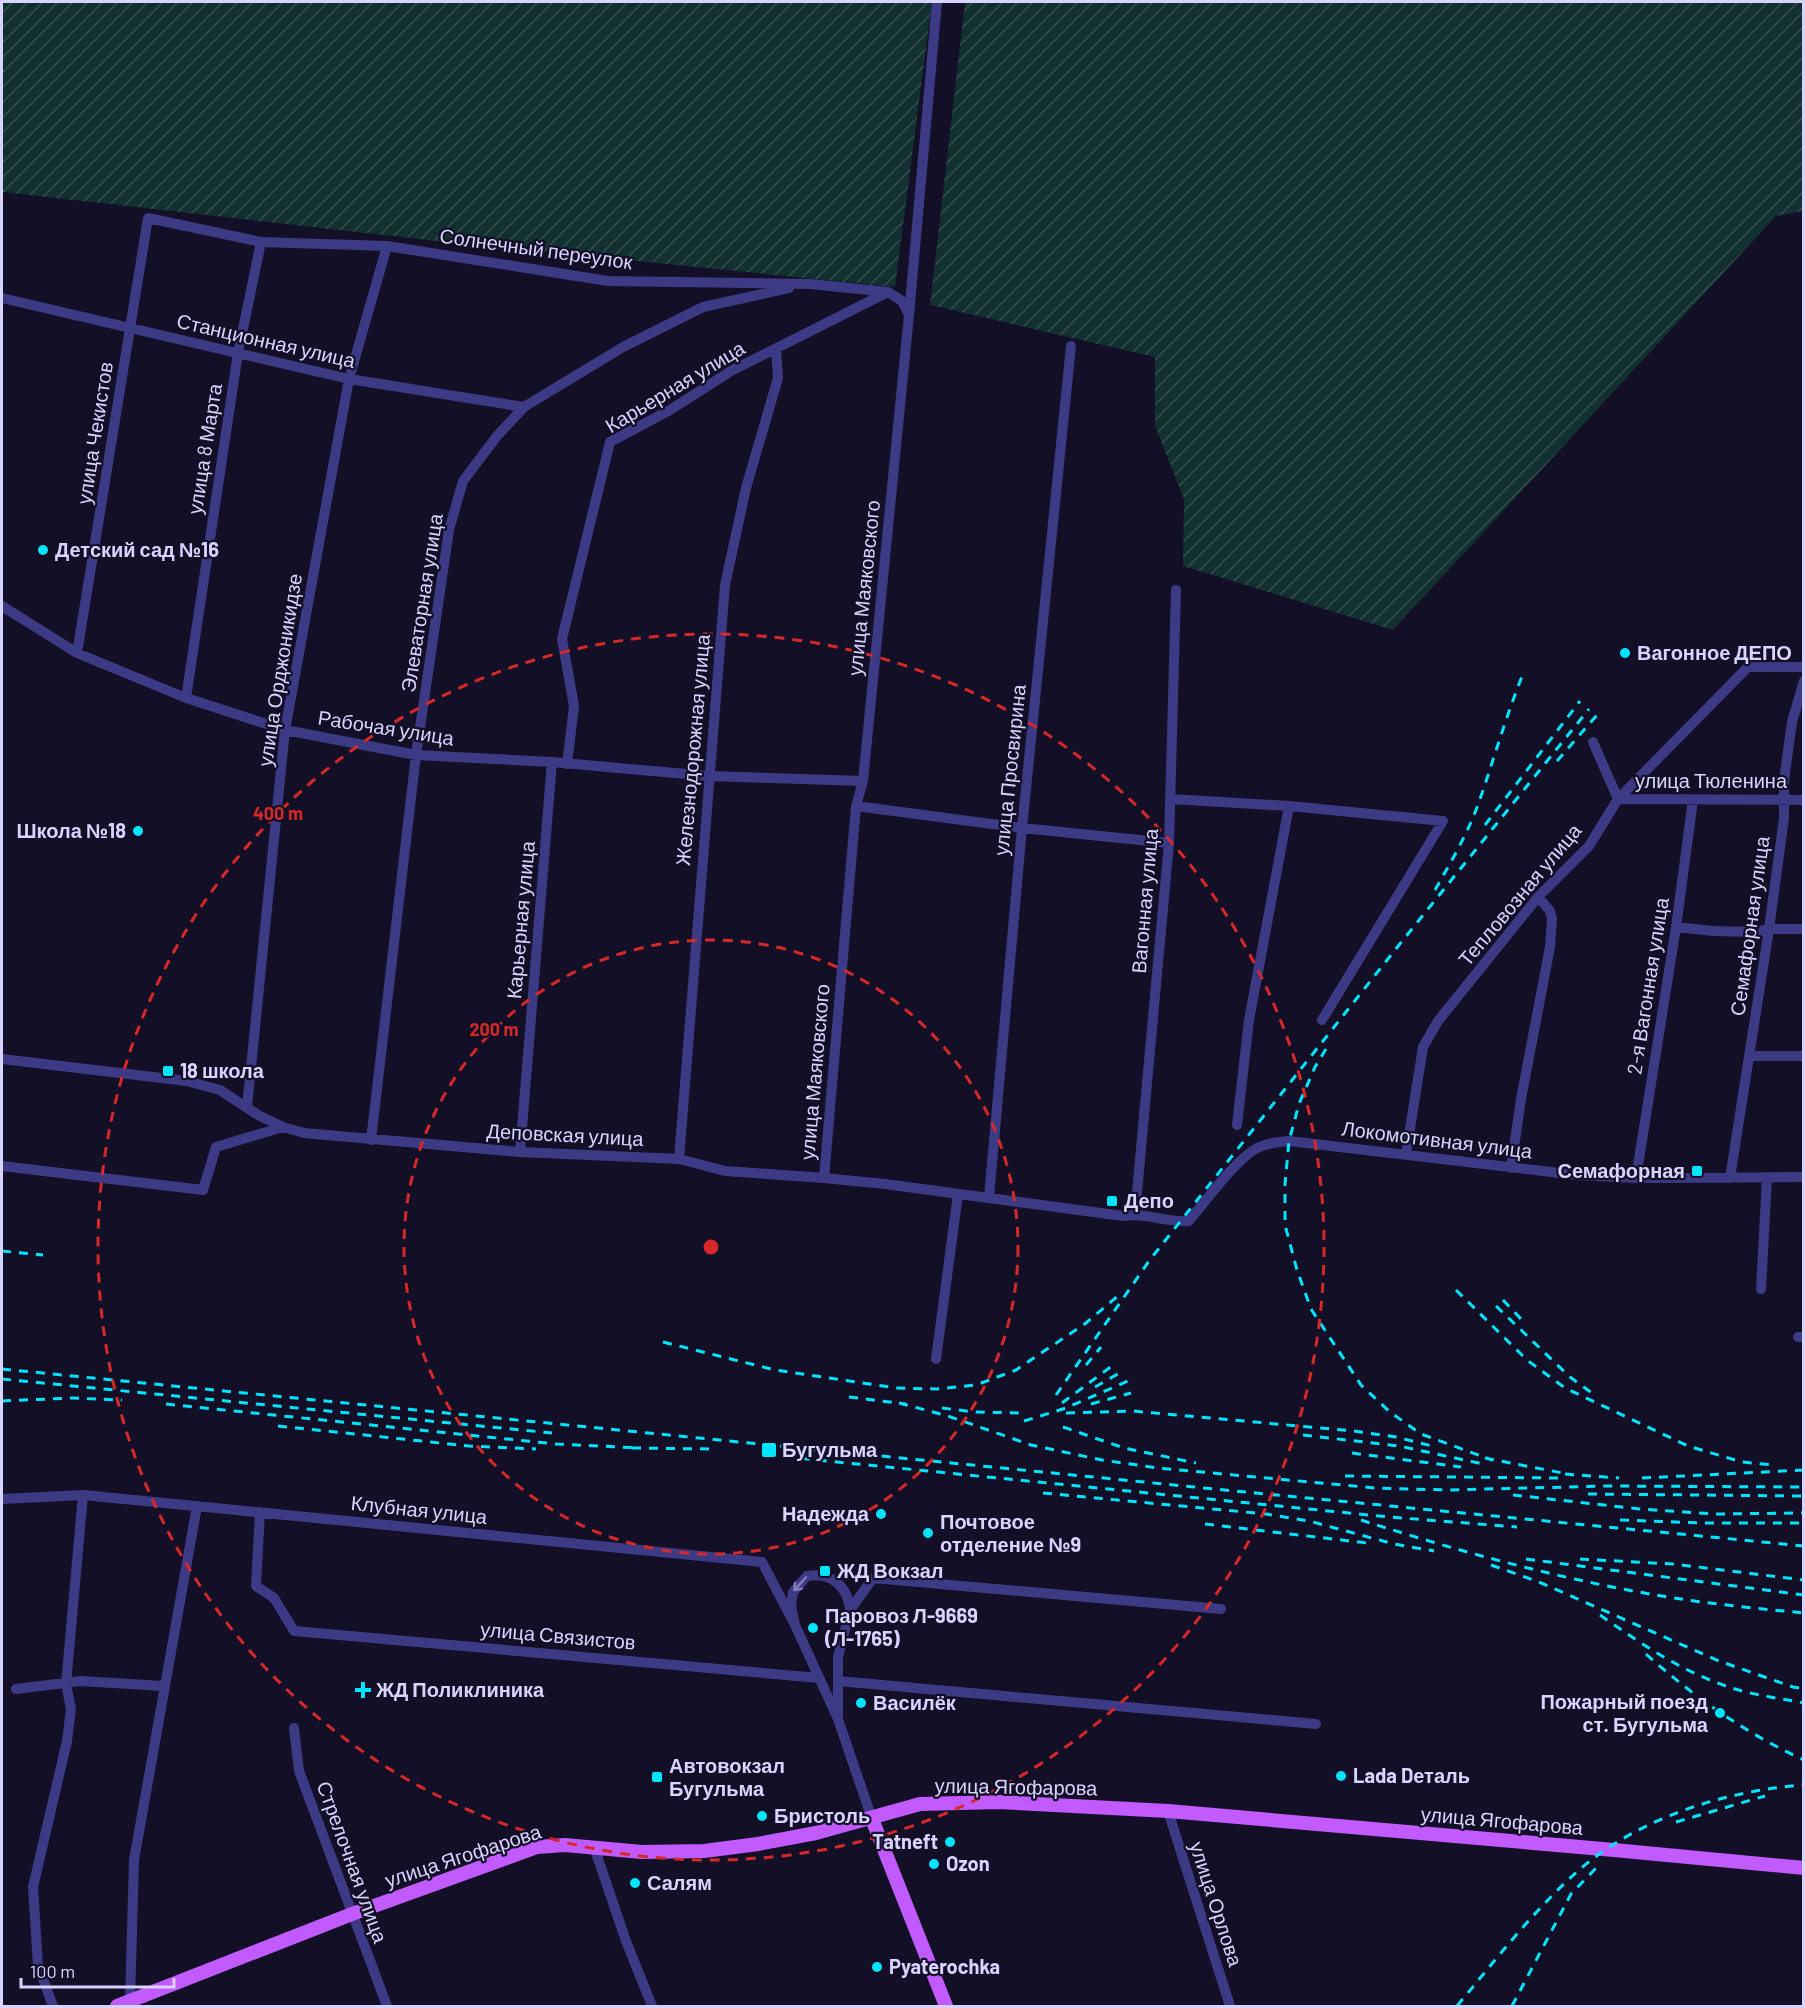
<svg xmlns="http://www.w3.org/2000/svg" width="1805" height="2008" viewBox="0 0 1805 2008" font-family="Barlow,sans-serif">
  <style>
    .garden { fill: url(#garden-furrows) }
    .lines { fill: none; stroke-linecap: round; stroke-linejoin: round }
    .minor { stroke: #3d3a85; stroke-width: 10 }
    .major { stroke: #c25bff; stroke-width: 14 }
    .rail { stroke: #00e5ff; stroke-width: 3; stroke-dasharray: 9 8; stroke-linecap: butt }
    .oneway { stroke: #837fbc }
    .ring { fill: none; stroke: #d62828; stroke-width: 3; stroke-dasharray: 10 8 }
    .poi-dot { fill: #00e5ff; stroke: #130f26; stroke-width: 2 }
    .labels { text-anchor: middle; stroke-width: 4.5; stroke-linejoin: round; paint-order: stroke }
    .street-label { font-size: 20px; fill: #d9d4ff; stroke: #130f26 }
    .poi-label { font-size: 20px; font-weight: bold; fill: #d9d4ff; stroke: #130f26; text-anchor: start }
    .centre { fill: #d62828; stroke: #130f26; stroke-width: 3 }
    .ring-label { font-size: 18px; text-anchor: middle; font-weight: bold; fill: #d62828; stroke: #130f26; stroke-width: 4.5; stroke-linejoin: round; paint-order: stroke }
  </style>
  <defs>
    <pattern id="garden-furrows" width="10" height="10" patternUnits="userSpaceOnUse" patternTransform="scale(1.5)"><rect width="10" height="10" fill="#12302f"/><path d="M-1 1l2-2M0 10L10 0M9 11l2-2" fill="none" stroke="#344d4e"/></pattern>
  </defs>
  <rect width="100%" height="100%" fill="#130f26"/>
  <path class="garden" d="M2,2H932L895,287L437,241L2,192Z
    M965,2H1803V211L1776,216L1393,630L1183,566L1184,499L1155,426V357L930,305Z"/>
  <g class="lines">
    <path class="minor" d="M2,298L349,379L524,407
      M2,606L77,653L186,698L285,730L416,755L552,762L708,776L863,781
      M77,653L148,218L261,242L387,246L608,281L810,284L888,292L902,301L909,315
      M186,698L238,353L261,242
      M1593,742L1618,799L1804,800
      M567,764L574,706L562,639L610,442L670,410L731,371L888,292
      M1170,799L1289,806L1249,1020L1237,1125
      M856,806L1022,828L1169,843
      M1289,806L1443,821L1322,1020
      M1676,927L1713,931L1755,932L1769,929H1804
      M1749,1056H1804
      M2,1059L187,1081L220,1090L258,1115L283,1127L304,1133L520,1152L679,1159L725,1171L824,1178L885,1184L1123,1216C1146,1212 1167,1223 1189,1221C1207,1200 1234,1161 1257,1148C1267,1143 1278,1142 1289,1141L1576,1175L1636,1178L1804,1177
      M247,1107L285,730L349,379L387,246
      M371,1140L416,755L449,530L463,481L497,436L524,407L623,347L703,307L789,288
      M520,1152L552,762
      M1406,1154L1423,1047L1438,1021L1538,897L1589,846L1618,799L1748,667H1804
      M679,1159L725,585L746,488L778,378L776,349
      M2,1166L203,1190L216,1147L283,1127
      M1511,1168L1521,1099L1550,947L1552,919L1550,911L1538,897
      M824,1178L856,806L863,781L909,315L937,2
      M1636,1178L1676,927L1693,800
      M1730,1178L1769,929L1784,818V780L1792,722L1804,681
      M989,1197L1022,828L1071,346
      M1135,1214L1169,843L1176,590
      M1761,1289L1767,1178
      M1798,1337H1804
      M936,1359L958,1194
      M2,1499L83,1495L762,1562L795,1625
      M260,1512L256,1586L274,1598L294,1631L819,1678
      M850,1610L873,1578L1221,1609
      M838,1681L1316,1724
      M16,1689L80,1681L163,1686
      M838,1719V1657L850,1610C848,1586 831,1572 807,1576L793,1592L791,1606L795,1625L838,1719L872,1819
      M294,1728L299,1771L387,2006
      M1168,1811L1230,2006
      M594,1847L626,1941L652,2006
      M130,2001L134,1860L197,1506
      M53,2006L38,1966L33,1887L67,1741L71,1709L66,1684L83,1495"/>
    <path class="major" d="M872,1819L946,2006
      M117,2006L352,1914L537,1847L565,1845L642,1852L704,1851L758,1844L816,1833L920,1804L999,1802L1168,1811L1614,1850L1804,1868"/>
    <path class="rail" d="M1557,761L1597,715
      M1485,825L1580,701
      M1435,890C1451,862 1468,833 1479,802C1494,759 1506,716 1523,674
      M1326,1049L1315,1067L1299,1104L1289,1141L1285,1184V1225L1297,1270L1311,1309L1361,1385L1390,1412L1421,1434L1492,1460
      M2,1251L43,1255
      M1456,1290L1527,1360L1565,1388L1688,1446L1742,1462L1774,1465
      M1503,1300L1521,1319
      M1496,1306L1570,1377L1596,1396
      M663,1342L775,1370L896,1388L937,1389L976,1385L1016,1370L1086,1323L1119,1295
      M1086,1365L1101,1347
      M2,1369L1194,1487L1804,1546
      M2,1379L552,1433
      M1095,1387L1123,1371
      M1056,1395L1149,1261L1395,950L1589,709
      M849,1397L906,1404
      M2,1401L71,1398L122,1400
      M899,1403L948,1416L1031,1445L1102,1460L1158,1468L1375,1488L1447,1490L1608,1486L1804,1487
      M1062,1403L1116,1363
      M166,1404L556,1444L641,1448
      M1091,1404L1131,1393
      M942,1408L974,1412L1023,1413
      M1066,1413L1133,1411L1354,1431L1396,1437L1432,1446
      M1024,1421L1066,1408L1128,1381
      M278,1426L469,1446L536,1449
      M1063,1427L1124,1448L1196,1463
      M1303,1435L1399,1446L1483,1464
      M632,1448L713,1449
      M1352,1453L1461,1467
      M767,1455L1389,1517L1517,1527
      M1485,1458L1573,1475
      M1565,1474L1619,1478
      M1345,1476L1561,1478
      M1642,1478L1804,1470
      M1043,1493L1266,1514L1309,1521L1394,1544L1434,1551
      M1588,1494L1804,1496
      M1513,1495L1640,1509L1715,1514L1804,1513
      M1361,1520C1464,1553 1574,1583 1681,1599C1721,1605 1763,1609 1804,1613
      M1620,1520L1704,1523H1804
      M1205,1524L1367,1543
      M1526,1559L1804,1595
      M1580,1559L1673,1564L1804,1580
      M1491,1565L1539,1582L1719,1661L1793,1687L1804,1689
      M1600,1615C1640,1643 1679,1670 1726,1686C1751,1695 1778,1698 1804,1703
      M1646,1654C1694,1697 1745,1733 1804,1760
      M1676,1822L1765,1796
      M1457,2006C1493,1963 1527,1919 1568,1880C1629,1821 1720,1791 1804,1785
      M1512,2006L1571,1894L1600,1864"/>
  </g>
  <defs><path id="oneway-shaft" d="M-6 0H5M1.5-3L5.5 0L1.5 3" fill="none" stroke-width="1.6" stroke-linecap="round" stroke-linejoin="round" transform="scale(1.5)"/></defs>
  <use class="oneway" href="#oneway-shaft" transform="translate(800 1584) rotate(132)"/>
  <g class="ring">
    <circle cx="711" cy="1247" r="307"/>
    <circle cx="711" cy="1247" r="613"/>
  </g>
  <g class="poi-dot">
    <circle cx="43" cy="550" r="6"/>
    <circle cx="1625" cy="653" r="6"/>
    <circle cx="138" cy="831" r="6"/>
    <rect x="162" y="1065" width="12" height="12" rx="3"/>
    <rect x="1691" y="1165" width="12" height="12" rx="3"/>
    <rect x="1106" y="1195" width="12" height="12" rx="3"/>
    <rect x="761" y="1442" width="16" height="16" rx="3"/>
    <circle cx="881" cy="1514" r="6"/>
    <circle cx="928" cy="1533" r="6"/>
    <rect x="819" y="1565" width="12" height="12" rx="3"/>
    <circle cx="813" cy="1628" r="6"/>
    <path d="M360 1681h6v6h6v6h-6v6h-6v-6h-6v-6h6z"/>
    <circle cx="861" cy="1703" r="6"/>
    <circle cx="1720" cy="1713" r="6"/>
    <circle cx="1341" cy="1776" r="6"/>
    <rect x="651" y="1771" width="12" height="12" rx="3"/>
    <circle cx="762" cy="1816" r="6"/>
    <circle cx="950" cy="1842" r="6"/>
    <circle cx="934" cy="1864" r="6"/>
    <circle cx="635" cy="1883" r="6"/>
    <circle cx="877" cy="1967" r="6"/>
  </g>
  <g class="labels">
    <g class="street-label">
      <text transform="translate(536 249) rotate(8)" y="7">Солнечный переулок</text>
      <text transform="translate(266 341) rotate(13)" y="7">Станционная улица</text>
      <text transform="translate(675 387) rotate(-31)" y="7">Карьерная улица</text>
      <text transform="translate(95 433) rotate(-81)" y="7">улица Чекистов</text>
      <text transform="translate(205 449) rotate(-81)" y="7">улица 8 Марта</text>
      <text transform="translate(864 588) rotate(-84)" y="7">улица Маяковского</text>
      <text transform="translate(422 603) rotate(-81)" y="7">Элеваторная улица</text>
      <text transform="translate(280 670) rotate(-81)" y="7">улица Орджоникидзе</text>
      <text transform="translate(386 728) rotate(9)" y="7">Рабочая улица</text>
      <text transform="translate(693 750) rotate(-85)" y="7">Железнодорожная улица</text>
      <text transform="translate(1010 770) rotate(-84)" y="7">улица Просвирина</text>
      <text x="1711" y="788">улица Тюленина</text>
      <text transform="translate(1520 895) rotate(-50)" y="7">Тепловозная улица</text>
      <text transform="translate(1145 901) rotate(-85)" y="7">Вагонная улица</text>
      <text transform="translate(521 920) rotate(-85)" y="7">Карьерная улица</text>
      <text transform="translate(1750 926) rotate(-82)" y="7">Семафорная улица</text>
      <text transform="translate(1648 986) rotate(-81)" y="7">2-я Вагонная улица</text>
      <text transform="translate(815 1072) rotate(-85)" y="7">улица Маяковского</text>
      <text transform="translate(565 1135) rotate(3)" y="7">Деповская улица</text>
      <text transform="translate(1437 1140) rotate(7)" y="7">Локомотивная улица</text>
      <text transform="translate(419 1510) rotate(6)" y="7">Клубная улица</text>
      <text transform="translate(558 1636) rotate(5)" y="7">улица Связистов</text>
      <text transform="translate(1016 1787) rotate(1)" y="7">улица Ягофарова</text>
      <text transform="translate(1502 1821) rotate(5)" y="7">улица Ягофарова</text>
      <text transform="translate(463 1856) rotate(-18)" y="7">улица Ягофарова</text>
      <text transform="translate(352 1862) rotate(70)" y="7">Стрелочная улица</text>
      <text transform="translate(1216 1904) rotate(72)" y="7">улица Орлова</text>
    </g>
    <g class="poi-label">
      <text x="55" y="557">Детский сад №16</text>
      <text x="1637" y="660">Вагонное ДЕПО</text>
      <text x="126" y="838" text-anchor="end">Школа №18</text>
      <text x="180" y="1078">18 школа</text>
      <text x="1685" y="1178" text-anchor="end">Семафорная</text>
      <text x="1124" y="1208">Депо</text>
      <text x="782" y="1457">Бугульма</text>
      <text x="869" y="1521" text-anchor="end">Надежда</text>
      <text x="940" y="1529">Почтовое<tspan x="940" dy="23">отделение №9</tspan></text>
      <text x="837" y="1578">ЖД Вокзал</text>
      <text x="825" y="1623">Паровоз Л-9669<tspan x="825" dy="23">(Л-1765)</tspan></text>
      <text x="376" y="1697">ЖД Поликлиника</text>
      <text x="1708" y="1709" text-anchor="end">Пожарный поезд<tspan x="1708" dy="23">ст. Бугульма</tspan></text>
      <text x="873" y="1710">Василёк</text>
      <text x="669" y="1773">Автовокзал<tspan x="669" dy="23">Бугульма</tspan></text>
      <text x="1353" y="1783">Lada Dеталь</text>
      <text x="774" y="1823">Бристоль</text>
      <text x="938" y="1849" text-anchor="end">Tatneft</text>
      <text x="946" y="1871">Ozon</text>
      <text x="647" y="1890">Салям</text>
      <text x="889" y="1974">Pyaterochka</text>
    </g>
  </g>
  <circle cx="711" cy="1247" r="9" class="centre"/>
  <g class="ring-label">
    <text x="278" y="820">400 m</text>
    <text x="494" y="1036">200 m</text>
  </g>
  <rect width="1805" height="2008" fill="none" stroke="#d9d4ff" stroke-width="6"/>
  <path d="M21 1978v9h153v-9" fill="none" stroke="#d9d4ff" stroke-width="3"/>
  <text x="30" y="1978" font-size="18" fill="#d9d4ff" stroke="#130f26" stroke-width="4.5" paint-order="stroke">100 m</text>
</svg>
